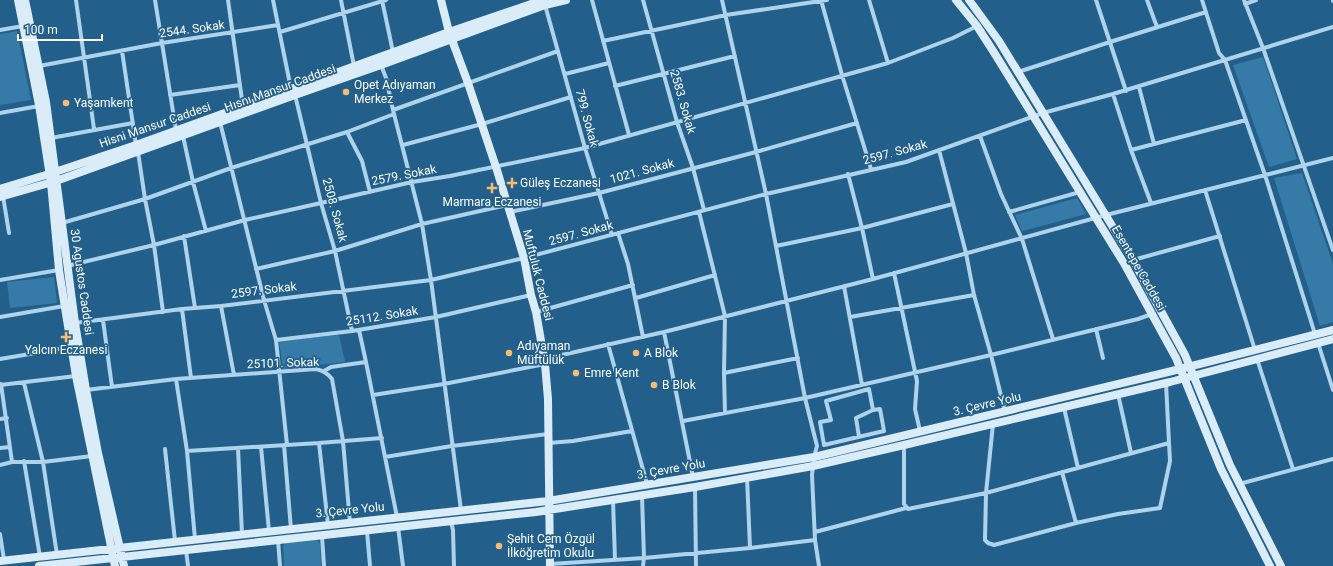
<svg xmlns="http://www.w3.org/2000/svg" width="1333" height="566" viewBox="0 0 1333 566" font-family="Roboto,sans-serif">
  <style>
    .green { fill: #367ba8 }
    .lines { fill: none; stroke-linecap: round; stroke-linejoin: round }
    .street { stroke: #afd3eb; stroke-width: 4 }
    .secondary { stroke: #daecf8; stroke-width: 8 }
    .poi-dot { fill: #f7bb71; stroke: #22608b; stroke-width: 1.5 }
    .labels { text-anchor: middle; stroke-width: 3.5; stroke-linejoin: round; paint-order: stroke }
    .street-label { font-size: 12px; fill: #fff; stroke: #22608b }
    .poi-label { font-size: 12px; fill: #fff; stroke: #22608b; text-anchor: start }
  </style>
  <rect width="100%" height="100%" fill="#22608b"/>
  <path class="green" d="M17,31L31,100L0,105V34Z
    M1263,57L1297,159L1269,167L1233,65Z
    M1302,173L1333,264V322L1320,326L1274,178Z
    M1077,198L1086,214L1022,231L1015,215Z
    M54,277L57,303L10,308L7,282Z
    M339,335L345,362L283,369L279,341Z
    M317,540L320,544L321,566H284L283,546L285,543Z"/>
  <g class="lines">
    <path class="street" d="M76,0L94,129
      M155,0L176,130
      M228,0L243,107
      M273,0L291,89
      M341,0L354,66
      M382,0L393,52
      M592,0L629,135
      M643,0L677,122L693,168L704,210
      M722,0L766,194L805,398L817,446L814,457L812,475L815,540L819,566
      M821,0L842,75L871,169
      M869,0L888,63
      M1096,0L1126,91
      M1147,0L1157,27
      M1202,0L1219,53L1225,60L1265,175L1315,334
      M1244,0L1263,48L1333,250
      M1333,0V1
      M1245,4L1256,0
      M545,5L585,148L612,235
      M0,30L23,26
      M280,32L386,0
      M603,41L726,15L827,0
      M122,51L136,145
      M381,65L386,78L393,110L422,224L431,280L461,510
      M39,66L162,43L278,25
      M1018,72L1110,42L1206,12
      M565,74L609,63
      M615,86L735,56
      M1139,87L1154,144
      M1113,94L1131,150L1151,203
      M170,95L240,85
      M295,95L321,203L335,251L352,331
      M393,110L558,51
      M0,113L39,106
      M220,122L264,300L276,340L352,331L436,317L531,295
      M347,132L362,161L370,192
      M183,136L193,182L206,231
      M980,136L1001,194L1022,239L1053,339
      M51,138L133,123
      M403,145L482,124L571,97
      M939,150L966,253L974,295L991,355L1005,412
      M1131,150L1246,120
      M138,152L145,199L154,245L163,312
      M848,174L862,228L873,279
      M1205,190L1255,350
      M3,196L9,233
      M510,212L599,193L756,152L857,123
      M699,212L725,316L724,373L725,413
      M1009,212L1080,192
      M62,223L145,199L231,168L347,132L394,114
      M618,233L628,264L643,337
      M184,236L195,308
      M776,246L862,228L953,204
      M1133,260L1220,236
      M67,266L154,245L245,220L321,203L412,182L450,176L585,148L888,63L953,38L977,26
      M256,269L335,251L422,224L507,205
      M894,273L917,381L915,409L920,431
      M0,280L59,270
      M844,286L862,385
      M636,298L715,275
      M221,306L234,375
      M182,309L191,378
      M536,312L633,285
      M0,317L64,306
      M850,317L974,295
      M103,320L112,387
      M75,323L182,309L221,306L431,280L524,258L766,194L906,162L1043,113L1113,94L1333,27
      M1096,329L1103,358
      M359,330L366,362L397,517
      M664,332L693,477
      M276,340L287,445
      M1318,343L1333,390
      M608,344L647,484
      M0,359L71,347
      M544,359L664,332L873,279L1106,215L1333,158
      M1257,359L1293,469
      M324,371L331,367L366,362
      M724,373L798,358
      M176,379L187,451L195,539
      M24,383L43,462L57,555
      M1,384L12,462
      M0,385L76,376
      M86,390L176,379L316,369C324,371 327,373 332,379L343,441L350,523
      M1118,394L1131,453
      M373,395L444,384L545,364
      M1064,408L1078,468
      M0,419L7,418
      M683,421L805,398L991,355L1138,319L1152,314
      M993,424L986,493L985,540L988,543L994,545L1076,523
      M859,437L856,418L873,410L880,409L884,431L824,445L820,422L831,420L826,401L869,389L873,410
      M319,443L328,525
      M549,443L573,441L632,431
      M284,445L291,529
      M904,445V504L908,509L986,493L1169,443L1166,383
      M261,447L269,531
      M0,448L10,447
      M238,448L242,534
      M165,449L175,541
      M187,451L319,443L382,438
      M385,457L452,446L548,434
      M24,461L40,557
      M0,465L12,462H43L92,456
      M1062,472L1076,523L1118,514L1160,508L1170,461L1169,443
      M747,477L750,548
      M1239,484L1333,459
      M695,487L696,566
      M613,500L615,560
      M451,522L453,530L454,566
      M398,527L403,566
      M367,531L370,566
      M815,532L906,508
      M0,534L4,560
      M322,536L324,566
      M278,540L280,566
      M186,550L188,566
      M550,564L644,558L642,496
      M643,566L644,558L750,548L815,540"/>
    <path class="secondary" d="M18,0L39,105L51,183L59,270L76,376L115,566
      M25,0L46,102L75,323L86,390L98,453L124,566
      M441,0L449,32L468,83L496,167L524,258L531,295L536,312L545,364L548,399L550,566
      M956,0L977,26L995,54L1125,265L1176,358L1221,469L1270,566
      M969,0L999,41L1081,175L1133,260L1185,355L1230,465L1281,566
      M0,189L49,174L136,145L449,32L543,0
      M0,197L56,181L295,95L381,65L545,5L566,0
      M0,561L548,501L814,457L1168,372L1333,330
      M39,566L536,512L695,487L813,466L904,445L1170,382L1333,339"/>
  </g>
  <g class="poi-dot">
    <circle cx="346" cy="92" r="4"/>
    <circle cx="66" cy="103" r="4"/>
    <path d="M510 177h4v4h4v4h-4v4h-4v-4h-4v-4h4z"/>
    <path d="M490 182h4v4h4v4h-4v4h-4v-4h-4v-4h4z"/>
    <path d="M64 331h4v4h4v4h-4v4h-4v-4h-4v-4h4z"/>
    <circle cx="509" cy="353" r="4"/>
    <circle cx="636" cy="353" r="4"/>
    <circle cx="576" cy="373" r="4"/>
    <circle cx="654" cy="385" r="4"/>
    <circle cx="499" cy="546" r="4"/>
  </g>
  <g class="labels">
    <g class="street-label">
      <text transform="translate(192 29) rotate(-8)" y="4">2544. Sokak</text>
      <text transform="translate(280 88) rotate(-20)" y="4">Hısnı Mansur Caddesi</text>
      <text transform="translate(683 102) rotate(74)" y="4">2583. Sokak</text>
      <text transform="translate(587 118) rotate(75)" y="4">799. Sokak</text>
      <text transform="translate(155 125) rotate(-19)" y="4">Hisni Mansur Caddesi</text>
      <text transform="translate(895 152) rotate(-15)" y="4">2597. Sokak</text>
      <text transform="translate(642 171) rotate(-15)" y="4">1021. Sokak</text>
      <text transform="translate(404 175) rotate(-11)" y="4">2579. Sokak</text>
      <text transform="translate(335 210) rotate(75)" y="4">2508. Sokak</text>
      <text transform="translate(581 233) rotate(-15)" y="4">2597. Sokak</text>
      <text transform="translate(1139 268) rotate(60)" y="4">Esentepe Caddesi</text>
      <text transform="translate(538 275) rotate(76)" y="4">Muftuluk Caddesi</text>
      <text transform="translate(82 282) rotate(82)" y="4">30 Agustos Caddesi</text>
      <text transform="translate(264 290) rotate(-7)" y="4">2597. Sokak</text>
      <text transform="translate(382 316) rotate(-9)" y="4">25112. Sokak</text>
      <text transform="translate(283 363) rotate(-2)" y="4">25101. Sokak</text>
      <text transform="translate(987 404) rotate(-13)" y="4">3. Çevre Yolu</text>
      <text transform="translate(671 469) rotate(-10)" y="4">3. Çevre Yolu</text>
      <text transform="translate(350 510) rotate(-6)" y="4">3. Çevre Yolu</text>
    </g>
    <g class="poi-label">
      <text x="354" y="89">Opet Adıyaman<tspan x="354" dy="14">Merkez</tspan></text>
      <text x="74" y="107">Yaşamkent</text>
      <text x="520" y="187">Güleş Eczanesi</text>
      <text x="492" y="206" text-anchor="middle">Marmara Eczanesi</text>
      <text x="517" y="350">Adıyaman<tspan x="517" dy="14">Müftülük</tspan></text>
      <text x="66" y="354" text-anchor="middle">Yalcın Eczanesi</text>
      <text x="644" y="357">A Blok</text>
      <text x="584" y="377">Emre Kent</text>
      <text x="662" y="389">B Blok</text>
      <text x="507" y="543">Şehit Cem Özgül<tspan x="507" dy="14">İlköğretim Okulu</tspan></text>
    </g>
  </g>
  <path d="M18 34v6h84v-6" fill="none" stroke="#ffffff" stroke-width="2"/>
  <text x="24" y="34" font-size="12" fill="#ffffff" stroke="#22608b" stroke-width="3" paint-order="stroke">100 m</text>
</svg>
